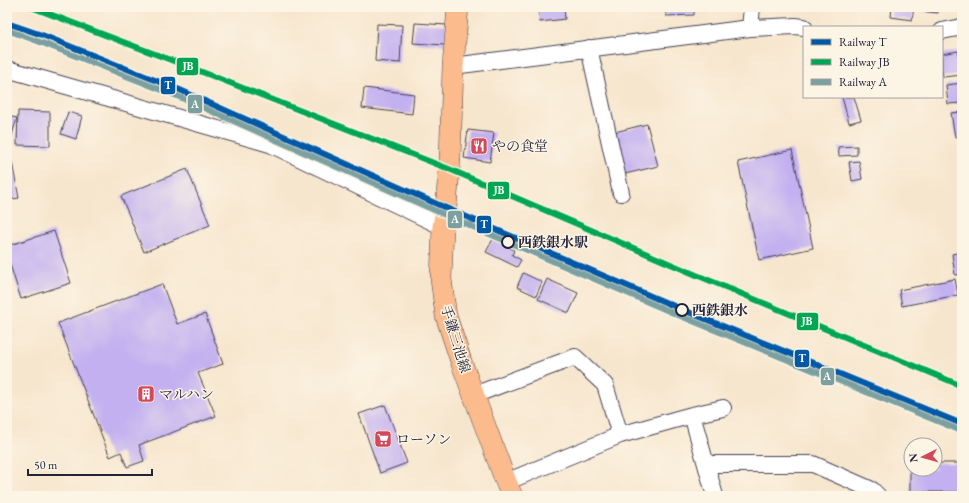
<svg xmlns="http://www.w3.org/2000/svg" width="969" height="503" viewBox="0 0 969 503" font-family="'EB Garamond','Noto Serif JP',serif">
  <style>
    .building { fill: #c3b0f0 }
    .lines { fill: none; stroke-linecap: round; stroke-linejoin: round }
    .minor-casing { stroke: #423f51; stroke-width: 18 }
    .major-casing { stroke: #423f51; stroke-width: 22 }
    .minor { stroke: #fff; stroke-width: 16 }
    .major { stroke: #fbbb8c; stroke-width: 21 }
    .rail-1-casing { stroke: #fcf5e5; stroke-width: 9 }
    .rail-2-casing { stroke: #fcf5e5; stroke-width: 9 }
    .rail-3-casing { stroke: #fcf5e5; stroke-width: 9 }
    .rail-1 { stroke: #0059a6; stroke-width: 6 }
    .rail-2 { stroke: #00a651; stroke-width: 6 }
    .rail-3 { stroke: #7ca0a0; stroke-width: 6 }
    .stop-dot { fill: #fcf5e5; stroke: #22223b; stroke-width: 2 }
    .labels { text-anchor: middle; stroke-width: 3; stroke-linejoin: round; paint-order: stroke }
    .poi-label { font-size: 14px; fill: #22223b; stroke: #fcf5e5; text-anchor: start }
    .stop-label { font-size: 14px; font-weight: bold; fill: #22223b; stroke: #fcf5e5; text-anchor: start }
    .street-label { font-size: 14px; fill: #22223b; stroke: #fcf5e5 }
    .line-badge { stroke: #fcf5e5; stroke-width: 1.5 }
    .badge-label { font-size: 11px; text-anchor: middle; font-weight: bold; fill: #fff }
  </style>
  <rect width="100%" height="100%" fill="#fcf5e5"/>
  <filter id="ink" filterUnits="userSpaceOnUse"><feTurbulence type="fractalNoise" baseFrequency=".025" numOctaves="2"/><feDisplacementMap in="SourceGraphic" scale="8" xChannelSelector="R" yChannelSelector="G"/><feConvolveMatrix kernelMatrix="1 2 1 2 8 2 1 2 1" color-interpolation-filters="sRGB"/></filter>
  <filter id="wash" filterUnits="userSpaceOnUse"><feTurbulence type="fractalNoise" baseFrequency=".012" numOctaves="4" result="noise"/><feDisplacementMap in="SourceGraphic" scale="16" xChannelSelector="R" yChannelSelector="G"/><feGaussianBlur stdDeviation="0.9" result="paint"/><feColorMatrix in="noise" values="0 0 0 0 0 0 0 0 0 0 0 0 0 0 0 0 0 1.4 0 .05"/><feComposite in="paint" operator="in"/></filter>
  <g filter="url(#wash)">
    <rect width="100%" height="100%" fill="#f7e6ce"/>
    <g id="blocks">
      <path class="building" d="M538,7H564L565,19L540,22Z
        M579,7H603V10L579,9Z
        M666,7H694V15L666,16Z
        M892,7H914L912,20L891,17Z
        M919,7H939L938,13L919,11Z
        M415,23L447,25L445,45L413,43Z
        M377,24L402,25L400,63L375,61Z
        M958,51L962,75L943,77L942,69V54Z
        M962,83V103L948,104L946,85Z
        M364,88L414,94L412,114L362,108Z
        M7,92L10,93L7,102Z
        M842,97H854L861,120L849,123Z
        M18,111L50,112V146L17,145Z
        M68,112L82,116L76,139L61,134Z
        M962,112V136L955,137L951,113Z
        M7,116L17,118L11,138L7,137Z
        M647,124L658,166L625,174L615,132Z
        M468,130L494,133L490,162L464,158Z
        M7,142H8L19,198L7,200Z
        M857,146V155L839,156L838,147Z
        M792,150L813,248L759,260L738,162Z
        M959,150H962V163H961Z
        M859,161L862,179L852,181L849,162Z
        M187,169L210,225L144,252L121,196Z
        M54,231L71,283L21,299L7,255V246Z
        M493,239L514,250L512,255L521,260L517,267L486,252Z
        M962,252V274L955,275L952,254Z
        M523,273L542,282L536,296L517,287Z
        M547,279L578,293L569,313L538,299Z
        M955,279L958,295L902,306L899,290Z
        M162,284L177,324L205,314L223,364L198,373L216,416L139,445L144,461L127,467L121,452L110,457L58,323Z
        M385,405L407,463L380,473L359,414Z
        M935,463H962V492H910V469H935Z"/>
    </g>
  </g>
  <g filter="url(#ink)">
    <use href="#blocks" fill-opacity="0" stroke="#423f51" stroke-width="1"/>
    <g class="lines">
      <defs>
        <path id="minor" d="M750,28L752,7
          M942,31L962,27
          M589,48L621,193
          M453,66L750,28L795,26L804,27
          M7,69L270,144L443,227
          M474,395L575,357L605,385L620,435
          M692,415L715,496
          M706,464H813L872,490L878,496
          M506,482L620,435L692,415L723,408"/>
        <path id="major" d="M458,7L453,66L450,158L446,208L443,227L441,279L446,316L462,364L506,482L512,496"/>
      </defs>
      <use href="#minor" class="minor-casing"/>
      <use href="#major" class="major-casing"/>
      <use href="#minor" class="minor"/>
      <use href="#major" class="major"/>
      <defs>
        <path id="rail-1" d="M7,23L42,35L180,90L446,208L681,309L962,424"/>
        <path id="rail-2" d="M31,7L192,68L449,169L694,274L962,386"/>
        <path id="rail-3" d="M7,30L40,42L177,96L443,214L678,315L959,430"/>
      </defs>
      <use href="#rail-1" class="rail-1-casing"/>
      <use href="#rail-2" class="rail-2-casing"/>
      <use href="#rail-3" class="rail-3-casing"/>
      <use href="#rail-1" class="rail-1"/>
      <use href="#rail-2" class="rail-2"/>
      <use href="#rail-3" class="rail-3"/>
    </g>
  </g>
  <defs>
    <symbol id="restaurant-square" viewBox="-11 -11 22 22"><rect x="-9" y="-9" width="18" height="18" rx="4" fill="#d1495b" stroke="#fcf5e5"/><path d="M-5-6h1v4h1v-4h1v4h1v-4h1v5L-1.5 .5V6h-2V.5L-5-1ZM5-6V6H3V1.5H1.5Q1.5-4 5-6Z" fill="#fff"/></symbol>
    <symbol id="building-square" viewBox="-11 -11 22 22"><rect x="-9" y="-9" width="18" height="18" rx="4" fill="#d1495b" stroke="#fcf5e5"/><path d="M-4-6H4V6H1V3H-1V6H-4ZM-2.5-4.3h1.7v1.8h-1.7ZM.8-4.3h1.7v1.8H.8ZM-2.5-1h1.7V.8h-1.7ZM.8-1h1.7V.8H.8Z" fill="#fff"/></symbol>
    <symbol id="supermarket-square" viewBox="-11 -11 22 22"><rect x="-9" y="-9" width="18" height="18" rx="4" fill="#d1495b" stroke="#fcf5e5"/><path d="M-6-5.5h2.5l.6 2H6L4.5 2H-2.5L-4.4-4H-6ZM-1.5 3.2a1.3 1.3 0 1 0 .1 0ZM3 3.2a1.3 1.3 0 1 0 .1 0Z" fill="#fff"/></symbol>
  </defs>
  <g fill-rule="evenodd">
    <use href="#restaurant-square" x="469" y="136" width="20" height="20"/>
    <use href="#building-square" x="136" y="384" width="20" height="20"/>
    <use href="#supermarket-square" x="373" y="429" width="20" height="20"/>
  </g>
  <g class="stop-dot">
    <circle cx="508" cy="242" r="6"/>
    <circle cx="682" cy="310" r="6"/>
  </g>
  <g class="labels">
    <g class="poi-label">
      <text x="492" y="151">やの食堂</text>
      <text x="159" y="399">マルハン</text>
      <text x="396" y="444">ローソン</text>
    </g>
    <g class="stop-label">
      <text x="518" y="247">西鉄銀水駅</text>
      <text x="692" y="315">西鉄銀水</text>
    </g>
    <g class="street-label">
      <text transform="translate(456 339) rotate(73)" y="5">手鎌三池線</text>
    </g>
  </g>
  <g class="line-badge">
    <rect x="176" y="57" width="23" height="19" rx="4" fill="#00a651"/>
    <rect x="160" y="76" width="16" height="19" rx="4" fill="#0059a6"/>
    <rect x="187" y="94" width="16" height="20" rx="4" fill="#7ca0a0"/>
    <rect x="487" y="181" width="23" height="19" rx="4" fill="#00a651"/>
    <rect x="447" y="210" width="16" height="19" rx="4" fill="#7ca0a0"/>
    <rect x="476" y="215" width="16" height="19" rx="4" fill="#0059a6"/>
    <rect x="796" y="312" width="23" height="19" rx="4" fill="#00a651"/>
    <rect x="794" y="349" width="16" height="19" rx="4" fill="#0059a6"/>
    <rect x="820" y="367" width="15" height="19" rx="4" fill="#7ca0a0"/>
  </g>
  <g class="badge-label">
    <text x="188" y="70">JB</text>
    <text x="168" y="89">T</text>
    <text x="195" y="108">A</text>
    <text x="499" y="194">JB</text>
    <text x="455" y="223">A</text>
    <text x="484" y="228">T</text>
    <text x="807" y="325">JB</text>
    <text x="802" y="362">T</text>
    <text x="827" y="380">A</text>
  </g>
  <rect width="969" height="503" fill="none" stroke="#fcf5e5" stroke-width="24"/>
  <rect x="803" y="26" width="140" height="72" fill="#fcf5e5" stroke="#a5a1a1"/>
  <rect x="811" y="39" width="20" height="6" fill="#0059a6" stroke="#a5a1a1"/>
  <text x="839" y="46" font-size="12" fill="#22223b">Railway T</text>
  <rect x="811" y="59" width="20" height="6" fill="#00a651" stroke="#a5a1a1"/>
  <text x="839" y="66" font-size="12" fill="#22223b">Railway JB</text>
  <rect x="811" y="79" width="20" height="6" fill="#7ca0a0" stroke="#a5a1a1"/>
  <text x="839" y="86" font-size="12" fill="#22223b">Railway A</text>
  <g transform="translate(923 457) rotate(264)"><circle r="19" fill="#fcf5e5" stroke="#a5a1a1"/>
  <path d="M0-3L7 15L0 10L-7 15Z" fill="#d1495b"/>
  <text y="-6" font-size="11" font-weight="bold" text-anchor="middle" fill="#22223b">N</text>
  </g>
  <path d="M28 469v6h124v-6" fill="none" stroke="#22223b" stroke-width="2"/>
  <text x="34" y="469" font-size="12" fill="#22223b" stroke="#fcf5e5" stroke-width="3" paint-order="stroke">50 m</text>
</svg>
